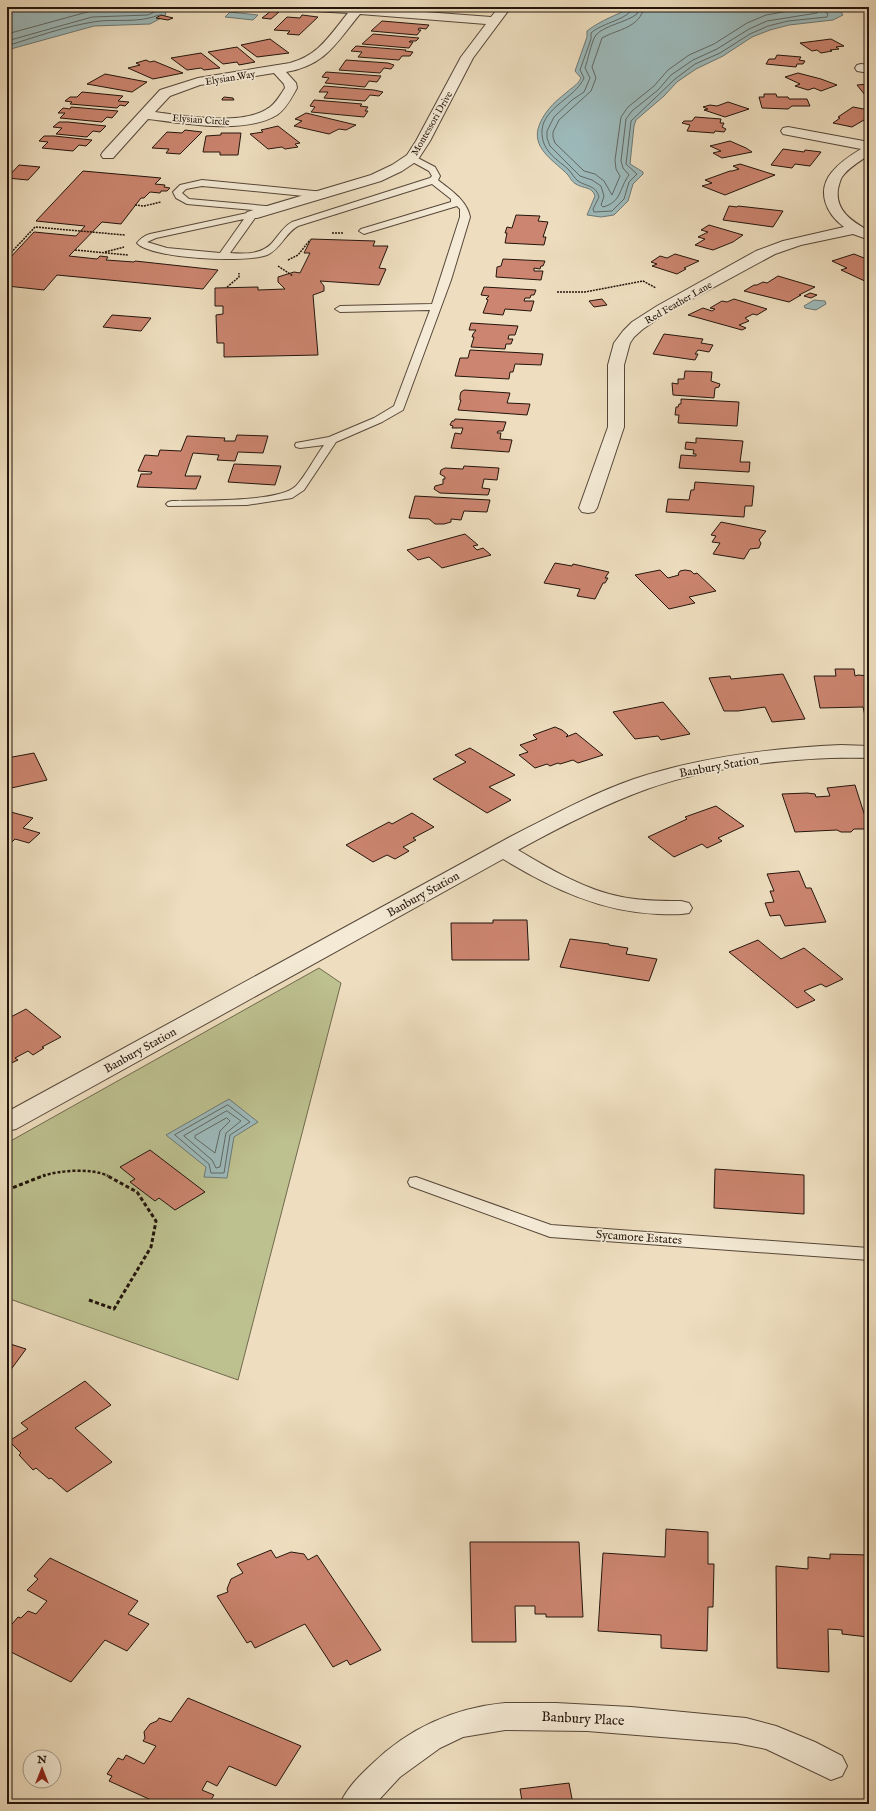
<svg xmlns="http://www.w3.org/2000/svg" width="876" height="1811" viewBox="0 0 876 1811" font-family="'IM FELL English',serif">
  <style>
    .green { fill: #bdc08f; stroke: #706a4e }
    .water { fill: #9dbabb; stroke: #6c7875 }
    .lines { fill: none; stroke-linecap: round; stroke-linejoin: round }
    .shore { stroke: #606864; stroke-width: 1 }
    .building { fill: #cc8570; stroke: #23150c }
    .lane-casing { stroke: #564739; stroke-width: 2 }
    .street-casing { stroke: #564739; stroke-width: 2 }
    .path-far2 { stroke: #23150c; stroke-width: 1.5; stroke-dasharray: 2 1; stroke-linecap: butt }
    .path-far1 { stroke: #23150c; stroke-width: 2.5; stroke-dasharray: 3 2; stroke-linecap: butt }
    .path { stroke: #23150c; stroke-width: 3; stroke-dasharray: 4 2.5; stroke-linecap: butt }
    .lane { fill: #f4ead5; fill-rule: evenodd }
    .street { fill: #f4ead5; fill-rule: evenodd }
    .labels { text-anchor: middle; stroke-width: 3.5; stroke-linejoin: round; paint-order: stroke }
    .far-street-label { font-size: 10px; fill: #23150c; stroke: #f4ead5 }
    .street-label { font-size: 12px; fill: #23150c; stroke: #f4ead5 }
    .near-street-label { font-size: 14px; fill: #23150c; stroke: #f4ead5 }
  </style>
  <rect width="100%" height="100%" fill="#eedebf"/>
  <filter id="stains"><feTurbulence type="fractalNoise" baseFrequency=".005" numOctaves="4"/><feColorMatrix values="0 0 0 0 .2 0 0 0 0 .09 0 0 0 0 .02 0 0 0 .5 -.17"/></filter>
  <radialGradient id="worn" r=".72"><stop offset=".6" stop-color="#630" stop-opacity="0"/><stop offset="1" stop-color="#630" stop-opacity=".3"/></radialGradient>
  <path class="green" d="M319,968L341,983L238,1380L7,1298V1143Z"/>
  <path class="water" d="M7,7H167L165,16L150,24L94,26L7,50Z
    M632,7H812L841,12L843,15L833,20L789,25L770,30L752,37L723,56L696,69L677,82L664,96L636,120L634,126L630,164L643,172V174L633,184L628,201L614,215L601,217L587,215L595,196C592,186 583,189 576,184C573,183 570,178 568,175C556,162 533,150 538,129C542,114 554,102 566,93C572,87 577,86 581,78L575,71L587,37V31C601,20 617,15 632,7Z
    M230,12L258,15L253,20L225,17Z
    M814,300L825,301L826,304L816,310L805,308L804,306Z
    M229,1099L258,1122L234,1137L227,1178L204,1177L206,1167L166,1135Z"/>
  <g class="lines">
    <path class="shore" d="M633,7C629,20 603,22 591,33V39L580,70L584,78C575,98 544,107 542,130C541,150 555,158 568,169C572,173 574,178 578,181C587,187 596,185 599,197L593,209L594,212L612,211L624,199L629,182L637,174L626,164L631,121L675,79L695,64L720,53L750,34L768,26L788,21L827,17L828,14L824,11L823,7
      M638,7L637,14C627,22 603,26 596,35C591,42 588,60 585,68L590,78L584,92L572,100L554,117L547,131V138L550,146L580,176L592,180L601,186L604,196L601,205L603,207C622,202 619,188 629,175L623,168L621,161L626,119L632,111L658,90L671,75L693,60L717,49L749,29L767,21L817,13L818,7
      M644,7C640,28 618,29 602,38L592,67L596,78L591,91L559,120L553,132V137L555,143L584,171L595,174L604,181L612,195L620,176L616,169L615,160L621,117L628,107L654,86L668,70L689,55L714,44L747,23L766,15L811,7
      M7,34L91,11L136,10L151,7
      M7,41L92,17L148,15L158,10V7
      M7,46C35,37 63,27 93,22C115,18 137,24 159,15
      M228,1105L250,1122L230,1135L224,1173H211L209,1164L175,1135Z
      M227,1111L241,1121L226,1133L220,1167L216,1168L212,1160L184,1136Z
      M227,1118L230,1121L220,1131L215,1153L195,1138V1136Z"/>
  </g>
  <path class="building" d="M271,11L279,12L271,19L262,18Z
    M161,15L173,18L168,20L156,18Z
    M302,15L318,17L299,35L287,34L290,31L274,30L287,17L300,18Z
    M382,21L429,25L426,29L419,28L418,30H421L417,35L371,31Z
    M373,34L419,38L416,41H410L409,42H413L409,48L362,44Z
    M270,39L289,53L257,57L241,45Z
    M831,39L844,46L836,47L839,49L830,50L832,51L821,53L817,50L812,51L800,43Z
    M356,46L406,50L405,51L413,52L410,56H402L399,60L358,57L362,52L351,51Z
    M237,47L255,62L239,65L237,62L223,64L208,52Z
    M201,53L220,68L204,70L201,68L187,70L171,58Z
    M777,55L801,57L799,60L805,61L803,64H797L796,67L766,64L769,59H775Z
    M146,60L150,62L154,61L183,73L153,79L128,68L140,65L136,63Z
    M346,60L388,63L394,65L391,69L384,68L380,73L339,70Z
    M326,72L381,76L377,82L369,81L365,87L325,83L329,78L322,77Z
    M798,73L821,79L837,85L821,91L814,88L808,90L795,86L800,84L785,77Z
    M105,74L147,82L132,92L87,84Z
    M869,84V95H865L857,85Z
    M324,86L374,90L383,92L379,96L370,95L365,101L324,98L328,92H319Z
    M82,92L123,96L118,101L129,102L125,106L120,105L117,108L70,104L72,102L65,101L70,97H77Z
    M764,94H776L777,97H788L789,99H807L810,106H792L788,109L762,108L759,97H764Z
    M224,97L233,98L234,100H222V99Z
    M314,100L362,104L360,106L368,107L365,111H368L364,117L311,112L315,107L310,106Z
    M728,102L749,109L725,117L704,110L708,109L703,107L710,105L717,106Z
    M71,107L118,111L112,118L107,117L102,122L60,118L65,113H58L63,108L70,109Z
    M853,107L869,110V117L852,127L833,123L840,118L838,117Z
    M306,113L356,125L346,130L339,129L329,134L294,126L302,121L295,119Z
    M695,117L721,119L720,123H724L722,127L726,129L724,132L715,131L714,133L687,131L690,125L682,123L684,121H692Z
    M59,122H68L106,126L100,132L93,131L87,137L56,134L62,128L53,127Z
    M278,126L300,143L295,144L298,147L285,149L282,147L268,149L250,134L263,132L261,130Z
    M185,130L202,132L180,154L166,153L169,149L152,148L167,132L182,133Z
    M221,133H241L238,155H220V152H203L206,136L221,135Z
    M44,136H54L92,140L86,146L79,145L73,151L42,148L48,142L39,141Z
    M730,141L746,148L752,152L722,158L713,153L721,151L710,146Z
    M783,149L804,152L805,150L821,152L810,166L795,164L792,168L771,165Z
    M740,164L775,175L725,195L702,186L712,183L705,180L730,171H732L739,169L733,166Z
    M19,165L40,167L28,180L7,178Z
    M83,171L161,178L155,184L165,185L164,187L170,188L167,191H161L160,193L150,192L144,198H141L121,224L102,222L69,256L97,259L100,256L108,257L106,260L134,262L135,261L218,270L203,289L57,275L44,290L7,286V261L34,232L76,236L85,226L36,221Z
    M729,206L737,207L738,206L783,211L773,227L723,220Z
    M516,215L540,216L538,221L548,222L543,237H546L544,245L505,243L507,233H505L507,227L512,228Z
    M709,225L743,235L733,242L713,250L695,245L705,239L698,237L708,232L701,230Z
    M311,239L375,241L373,246H388L379,268L386,269L379,285L320,281L324,286V291L313,295L318,355L224,357V343H217L216,315L223,314V306H215V288L258,287V290L285,289L278,282V277L294,272L300,273L310,253H304Z
    M675,254L699,261L684,268L686,269L677,274L652,266L657,264L651,262L660,256L667,258Z
    M854,254L864,258H869V283L841,270L847,268L832,261Z
    M503,259L545,261L543,266H541L540,269L534,268V271H543L541,280L496,277L497,267L501,266Z
    M778,276L815,287L799,295H801L789,302L744,291L754,285H757L763,282L767,283Z
    M484,287L536,290L534,295H531L530,298H525L524,301H534L531,311L505,309L503,315L483,313L488,300L486,299L489,296L481,295Z
    M810,293L817,295L811,298L804,296Z
    M602,299L607,305L594,307L589,301Z
    M734,299L767,309L757,315L753,314L745,318L749,321L739,325L746,328L742,330L688,315L703,308L712,311L715,309L710,308L722,301L727,302Z
    M112,315L151,318L141,331L103,327Z
    M471,323L518,326L515,335H509L508,339H513L511,344H506L505,349L471,347L474,337H472L473,334L476,330H469Z
    M664,334L703,339L701,343L713,345L709,352L698,350L695,354H698L695,360L653,354Z
    M470,350L543,354L541,365L515,364L513,372H510L509,379L455,376L460,358H468Z
    M685,371L712,372L711,381L720,384L719,387L715,388L714,398L673,395L672,383L678,384V379H684Z
    M464,390L510,393L507,403L530,404L527,415L458,410L461,400H460V396L461,392Z
    M681,399L739,402L737,426L678,423L679,415H675L676,407H678L679,404H681Z
    M455,419L506,422L503,431H498L497,433H501L500,439L512,440L509,452L451,448L455,433L461,434L463,428H452L453,426L450,425L452,421H454Z
    M237,435L268,436L263,453L238,452L235,461L217,460L219,455L193,453L185,476H201L196,489L137,487L141,474H151L152,472L138,471L145,455L158,456L160,450L181,451L187,436L225,438L224,441H235Z
    M696,438L743,441L740,462H750L749,472L679,468L681,455L696,456V454H693L694,450L685,449L686,442L696,443Z
    M234,464L281,466L275,485L228,482Z
    M464,466L499,468L497,480L484,479L482,488L490,489L488,495L440,493L434,489L435,486L443,484V479H445V477L440,474L441,470L445,468L463,469Z
    M695,482L754,486L752,506H745L744,517L666,512L668,499L689,500L691,490H694Z
    M415,496L490,500L487,512L464,511L461,520L451,519V522L444,524H435L429,519L409,518Z
    M721,522L766,531L759,540L761,543L759,548L750,549L744,559L713,554L720,543L712,542L716,536L711,535Z
    M465,534L478,545L473,546L477,550L483,548L491,555L442,568L429,557L418,560L407,550Z
    M555,563L572,566L573,564L609,572L605,578H608L605,583H603L595,599L577,596L580,589L544,583Z
    M660,570L668,578L679,575L678,574L680,571L685,570L691,571L694,574L697,573L716,591L689,597L695,603L669,609L635,575Z
    M835,669H854L855,676L858,675L869,676V720H866L863,707L820,708L814,676H836Z
    M783,674L805,719L772,722L765,707L738,711H724L709,678L730,676L731,679Z
    M663,702L690,734L661,740L658,736L635,739L613,712Z
    M555,727L562,730L568,735L566,737L576,733L603,755L578,763L573,760L560,764L558,763L550,766L547,764L535,768L519,755L528,752L520,745L537,739L533,735Z
    M470,748L515,775L489,787L511,800L487,813L433,779L466,762L455,755Z
    M34,753L47,780L7,789V758Z
    M855,785L869,829H854L851,832H841L837,830L795,832L782,794L807,793L815,794L816,797L830,796L827,788Z
    M716,806L744,826L718,838L722,841L707,848L702,844L674,857L648,837L687,819L685,817Z
    M7,811L33,818L23,828L40,833L29,843L15,839L7,847Z
    M412,813L434,827L413,838L416,840L403,847L409,851L395,859L387,855L373,862L346,845L389,822L392,824Z
    M799,871L806,888H811L826,922L785,926L780,915L770,916L765,903L774,902L770,891H774L767,874Z
    M493,920H527L529,960H452L451,923H493Z
    M570,939L609,944V945L628,948L626,954L657,959L649,981L560,967Z
    M758,940L781,959L804,948L843,979L826,987L821,984L804,991L815,1000L797,1008L729,952Z
    M26,1009L61,1037L42,1047L44,1048L33,1055L28,1051L15,1058L18,1060L7,1065V1019Z
    M150,1150L205,1192L175,1210L159,1198L155,1201L130,1182L135,1179L120,1167Z
    M715,1169L804,1175V1214L714,1208Z
    M7,1343L26,1349L7,1375Z
    M85,1381L111,1405L75,1428L112,1462L67,1492L51,1478L49,1479L36,1468L33,1470L19,1455L21,1453L9,1441L28,1429L21,1423Z
    M666,1529L708,1532V1564H714L713,1607H708L707,1651L661,1648V1635L598,1631L603,1553L665,1557Z
    M470,1542H579L583,1617H546V1614H535V1606H515L516,1642H472Z
    M271,1550L276,1558L291,1552L304,1554L308,1560L317,1555L381,1650L350,1665L347,1660L333,1667L305,1624L255,1648L251,1641L247,1643L217,1596L228,1592L227,1589L231,1579L243,1573L237,1564Z
    M830,1554L869,1555V1634H867L868,1637L842,1634V1630L828,1629L829,1672L777,1668L776,1566L808,1569V1557L830,1559Z
    M50,1558L138,1601L128,1614L149,1624L127,1651L105,1640L71,1682L7,1650V1630L18,1617L21,1618L28,1611L36,1614L47,1601L27,1590L38,1579L34,1576Z
    M188,1698L301,1746L276,1786L229,1766L217,1786L207,1781L202,1790L214,1795L208,1804H160L109,1781L112,1776L107,1774L118,1758L123,1760L126,1755L144,1764L156,1746L143,1741L145,1738L144,1732L150,1724L157,1721L159,1718L171,1722Z
    M569,1783L573,1804H499L522,1801L520,1789Z"/>
  <g class="lines">
    <defs>
      <path id="lane" d="M412,155L435,167L440,176L438,180C450,190 467,200 470,217L451,280L403,410L382,422L336,442L304,490L292,498L247,505L168,506L166,504L168,502L172,501C198,500 279,503 296,486C306,475 315,457 324,445L300,448L296,447L295,445L296,443L329,437L374,418L394,406L430,310L340,312L335,309L340,306L432,304L460,217V209L457,206L367,233L364,234L359,231L361,229L451,202V199L432,184L298,226C285,233 281,249 267,255C247,263 151,259 137,243C141,238 144,236 150,234L252,212L257,215L230,253C244,254 261,255 272,243C279,235 283,227 292,222L430,178L432,176L429,171L409,160V156ZM244,219L220,253L167,248L147,242L156,238Z
        M202,180L324,192L328,195L324,198L202,186L186,189L182,193L189,199L277,207L278,209L274,212L187,204L176,198L173,192L180,185Z
        M416,1177L551,1225L869,1248V1260L550,1237L410,1186L408,1182L410,1178Z"/>
      <path id="street" d="M308,7H360L491,17L499,7H511L473,58L430,141L417,161L402,171L381,181L257,218H247L245,215L247,212L371,175L392,165L407,155L416,141L461,57L486,24L360,14C336,43 326,65 286,72L296,83L297,88C292,97 286,109 277,115C244,135 184,123 148,119L113,158H103L101,155L103,152L160,90L198,78L290,63C319,55 329,36 348,13L314,11ZM274,73L284,84L285,88C280,95 275,105 267,109C240,126 185,116 155,112L170,96L200,85Z
        M861,64L869,65V73L857,71L855,68L857,65Z
        M788,127L869,142V155C860,161 848,168 842,177C840,180 839,185 838,189C835,211 852,221 869,231V237L864,238L853,234L801,245L775,254L668,312L643,329L634,337L630,343L624,365V427L597,508L594,512L588,513L582,512L579,508L608,427V365L614,343L623,331L632,322L657,306L756,251L783,241L844,227C826,214 816,191 832,172C840,162 851,155 861,149L783,134L781,131L783,128Z
        M841,745L869,746V758C801,756 712,766 647,789C603,805 560,827 518,850C550,869 585,890 622,897C642,901 661,901 681,901L689,903L692,908L689,913C679,915 669,914 658,914C601,912 551,888 503,859L16,1129L7,1131V1112L510,837C551,816 591,794 634,779C700,757 772,748 841,745Z
        M505,1703H556L631,1707L746,1718L776,1726L815,1742L842,1756L847,1766L842,1776L831,1780L766,1749L736,1743L587,1731L505,1730L463,1737L440,1748L400,1777L375,1804H340C347,1788 359,1776 372,1764C409,1728 454,1708 505,1703Z"/>
    </defs>
    <use href="#lane" class="lane-casing"/>
    <use href="#street" class="street-casing"/>
    <path class="path-far2" d="M135,205L144,206L161,202
      M332,233H343
      M75,250L128,255
      M105,252L124,247
      M7,257L35,227L125,235
      M288,260L298,255L310,240
      M278,266L293,276
      M227,287L239,277V273
      M557,292H585L643,281L656,288"/>
    <path class="path-far1" d="M43,1176C59,1170 93,1168 108,1176"/>
    <path class="path" d="M7,1190L45,1175
      M89,1300L114,1309L151,1247L156,1221L137,1192L106,1175"/>
    <use href="#lane" class="lane"/>
    <use href="#street" class="street"/>
  </g>
  <g class="labels">
    <g class="far-street-label">
      <text transform="translate(230 77) rotate(-9)" y="4">Elysian Way</text>
      <text transform="translate(201 119) rotate(4)" y="4">Elysian Circle</text>
      <text transform="translate(431 123) rotate(-60)" y="4">Montessori Drive</text>
      <text transform="translate(678 302) rotate(-30)" y="4">Red Feather Lane</text>
    </g>
    <g class="street-label">
      <text transform="translate(719 766) rotate(-10)" y="4">Banbury Station</text>
      <text transform="translate(423 894) rotate(-29)" y="4">Banbury Station</text>
      <text transform="translate(140 1050) rotate(-29)" y="4">Banbury Station</text>
      <text transform="translate(639 1237) rotate(4)" y="4">Sycamore Estates</text>
    </g>
    <g class="near-street-label">
      <text transform="translate(583 1718) rotate(3)" y="5">Banbury Place</text>
    </g>
  </g>
  <rect width="876" height="1811" fill="none" stroke="#eedebf" stroke-width="24"/>
  <rect x="8" y="8" width="860" height="1795" fill="none" stroke="#23150c" stroke-width="2"/>
  <rect x="12" y="12" width="852" height="1787" fill="none" stroke="#23150c"/>
  <g transform="translate(42 1769)"><circle r="19" fill="#f4ead5" stroke="#a09585"/>
  <path d="M0-3L7 15L0 10L-7 15Z" fill="#8f2418"/>
  <text y="-6" font-size="11" font-weight="bold" text-anchor="middle" fill="#23150c">N</text>
  </g>
  <rect width="100%" height="100%" filter="url(#stains)"/>
  <rect width="100%" height="100%" fill="url(#worn)"/>
</svg>
